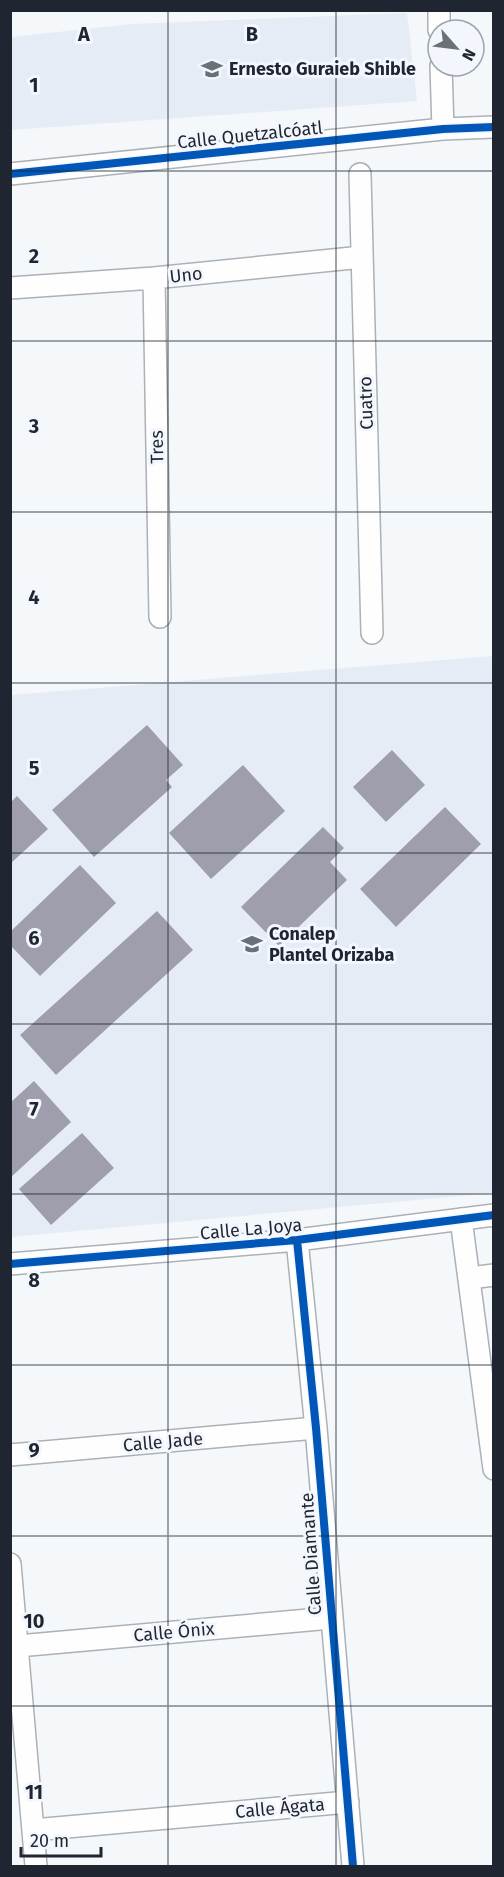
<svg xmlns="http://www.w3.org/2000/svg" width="504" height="1877" viewBox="0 0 504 1877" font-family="'Fira Sans',sans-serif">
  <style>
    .built { fill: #e6ecf5 }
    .building { fill: #9f9eac }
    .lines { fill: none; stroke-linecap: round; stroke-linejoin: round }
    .street-casing { stroke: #acb1b7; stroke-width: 24 }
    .street { stroke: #fefefe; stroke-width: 21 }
    .cycleway-casing { stroke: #f3f7fd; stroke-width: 11 }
    .cycleway { stroke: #0057b8; stroke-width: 8 }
    .grid { fill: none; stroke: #1f2631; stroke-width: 1.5; stroke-opacity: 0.55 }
    .labels { text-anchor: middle; stroke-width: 6; stroke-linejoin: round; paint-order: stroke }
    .poi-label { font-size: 18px; font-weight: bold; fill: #1f2631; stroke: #f3f7fd; text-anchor: start }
    .street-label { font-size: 18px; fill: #1f2631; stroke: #f3f7fd }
    .grid-label { font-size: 20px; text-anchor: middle; font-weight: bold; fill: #1f2631; stroke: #f3f7fd; stroke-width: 6; stroke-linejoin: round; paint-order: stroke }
  </style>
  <rect width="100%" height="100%" fill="#f5f8fb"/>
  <path class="built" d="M407,13L417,101L11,130V37L132,24Z
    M493,656V1193L11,1237V695Z"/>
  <path class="building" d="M147,725L183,765L166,780L172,787L94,857L52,810Z
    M392,750L425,785L386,822L353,787Z
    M243,765L285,811L211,879L169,833Z
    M17,796L48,829L10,864V803Z
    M445,807L481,844L396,927L360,889Z
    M323,827L344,848L330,862L347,880L279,946L241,907Z
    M80,865L116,903L40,976L10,945V932Z
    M157,911L193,950L56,1075L20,1035Z
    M34,1081L71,1122L10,1178V1103Z
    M82,1133L114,1168L51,1225L19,1189Z"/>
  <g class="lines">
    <defs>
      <path id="street" d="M439,10V30
        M441,66L443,129
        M10,174L443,129L494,127
        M360,174L372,633
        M154,278L160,617
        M10,288L154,278L362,257
        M461,1219L494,1469
        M297,1240L316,1428L353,1866
        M10,1264L297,1240L494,1215
        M470,1278L494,1275
        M10,1455L316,1428
        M10,1564L36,1866
        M18,1646L331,1618
        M33,1830L348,1802"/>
    </defs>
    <use href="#street" class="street-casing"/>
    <use href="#street" class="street"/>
    <defs>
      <path id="cycleway" d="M10,174L443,129L494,127
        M297,1240L316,1428L353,1866
        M10,1264L297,1240L494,1215"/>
    </defs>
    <use href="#cycleway" class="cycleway-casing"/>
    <use href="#cycleway" class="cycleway"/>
  </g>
  <path class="grid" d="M168,10V1866M336,10V1866M10,171H494M10,341H494M10,512H494M10,683H494M10,853H494M10,1024H494M10,1194H494M10,1365H494M10,1536H494M10,1706H494"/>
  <defs>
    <symbol id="school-bare" viewBox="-9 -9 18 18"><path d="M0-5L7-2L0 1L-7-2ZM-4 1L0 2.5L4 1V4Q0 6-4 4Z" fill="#6a7078" stroke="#f3f7fd" stroke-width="2.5" paint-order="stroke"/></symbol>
  </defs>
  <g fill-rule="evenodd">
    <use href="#school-bare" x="197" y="54" width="30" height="30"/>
    <use href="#school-bare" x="237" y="929" width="30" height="30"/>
  </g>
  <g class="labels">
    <g class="poi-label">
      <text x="229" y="75">Ernesto Guraieb Shible</text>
      <text x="269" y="940">Conalep<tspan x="269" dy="21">Plantel Orizaba</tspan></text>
    </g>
    <g class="street-label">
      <text transform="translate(250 135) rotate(-6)" y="6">Calle Quetzalcóatl</text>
      <text transform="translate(186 275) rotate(-6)" y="6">Uno</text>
      <text transform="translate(366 403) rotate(-92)" y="6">Cuatro</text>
      <text transform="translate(157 447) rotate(-91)" y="6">Tres</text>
      <text transform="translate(251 1229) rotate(-5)" y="6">Calle La Joya</text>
      <text transform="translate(163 1442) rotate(-5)" y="6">Calle Jade</text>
      <text transform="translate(311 1554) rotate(-94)" y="6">Calle Diamante</text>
      <text transform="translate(174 1632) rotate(-5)" y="6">Calle Ónix</text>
      <text transform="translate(280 1808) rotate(-5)" y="6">Calle Ágata</text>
    </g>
  </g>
  <g class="grid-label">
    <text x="84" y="41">A</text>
    <text x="252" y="41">B</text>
    <text x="34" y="92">1</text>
    <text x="34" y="263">2</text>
    <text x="34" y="433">3</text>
    <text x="34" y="604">4</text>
    <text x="34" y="775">5</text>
    <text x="34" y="945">6</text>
    <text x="34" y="1116">7</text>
    <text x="34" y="1287">8</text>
    <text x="34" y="1457">9</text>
    <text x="34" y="1628">10</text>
    <text x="34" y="1799">11</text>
  </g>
  <rect width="504" height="1877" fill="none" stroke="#1f2631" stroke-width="24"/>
  <g transform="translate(456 48) rotate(118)"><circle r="28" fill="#f3f7fd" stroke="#9ea3ab" stroke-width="1.5"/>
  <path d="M0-4.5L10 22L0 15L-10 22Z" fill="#6a7078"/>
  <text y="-9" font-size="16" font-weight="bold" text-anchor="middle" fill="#1f2631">N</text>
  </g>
  <path d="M21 1847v9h80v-9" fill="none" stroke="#1f2631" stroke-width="3"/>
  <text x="30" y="1847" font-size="18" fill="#1f2631" stroke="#f3f7fd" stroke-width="4.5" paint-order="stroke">20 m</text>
</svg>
